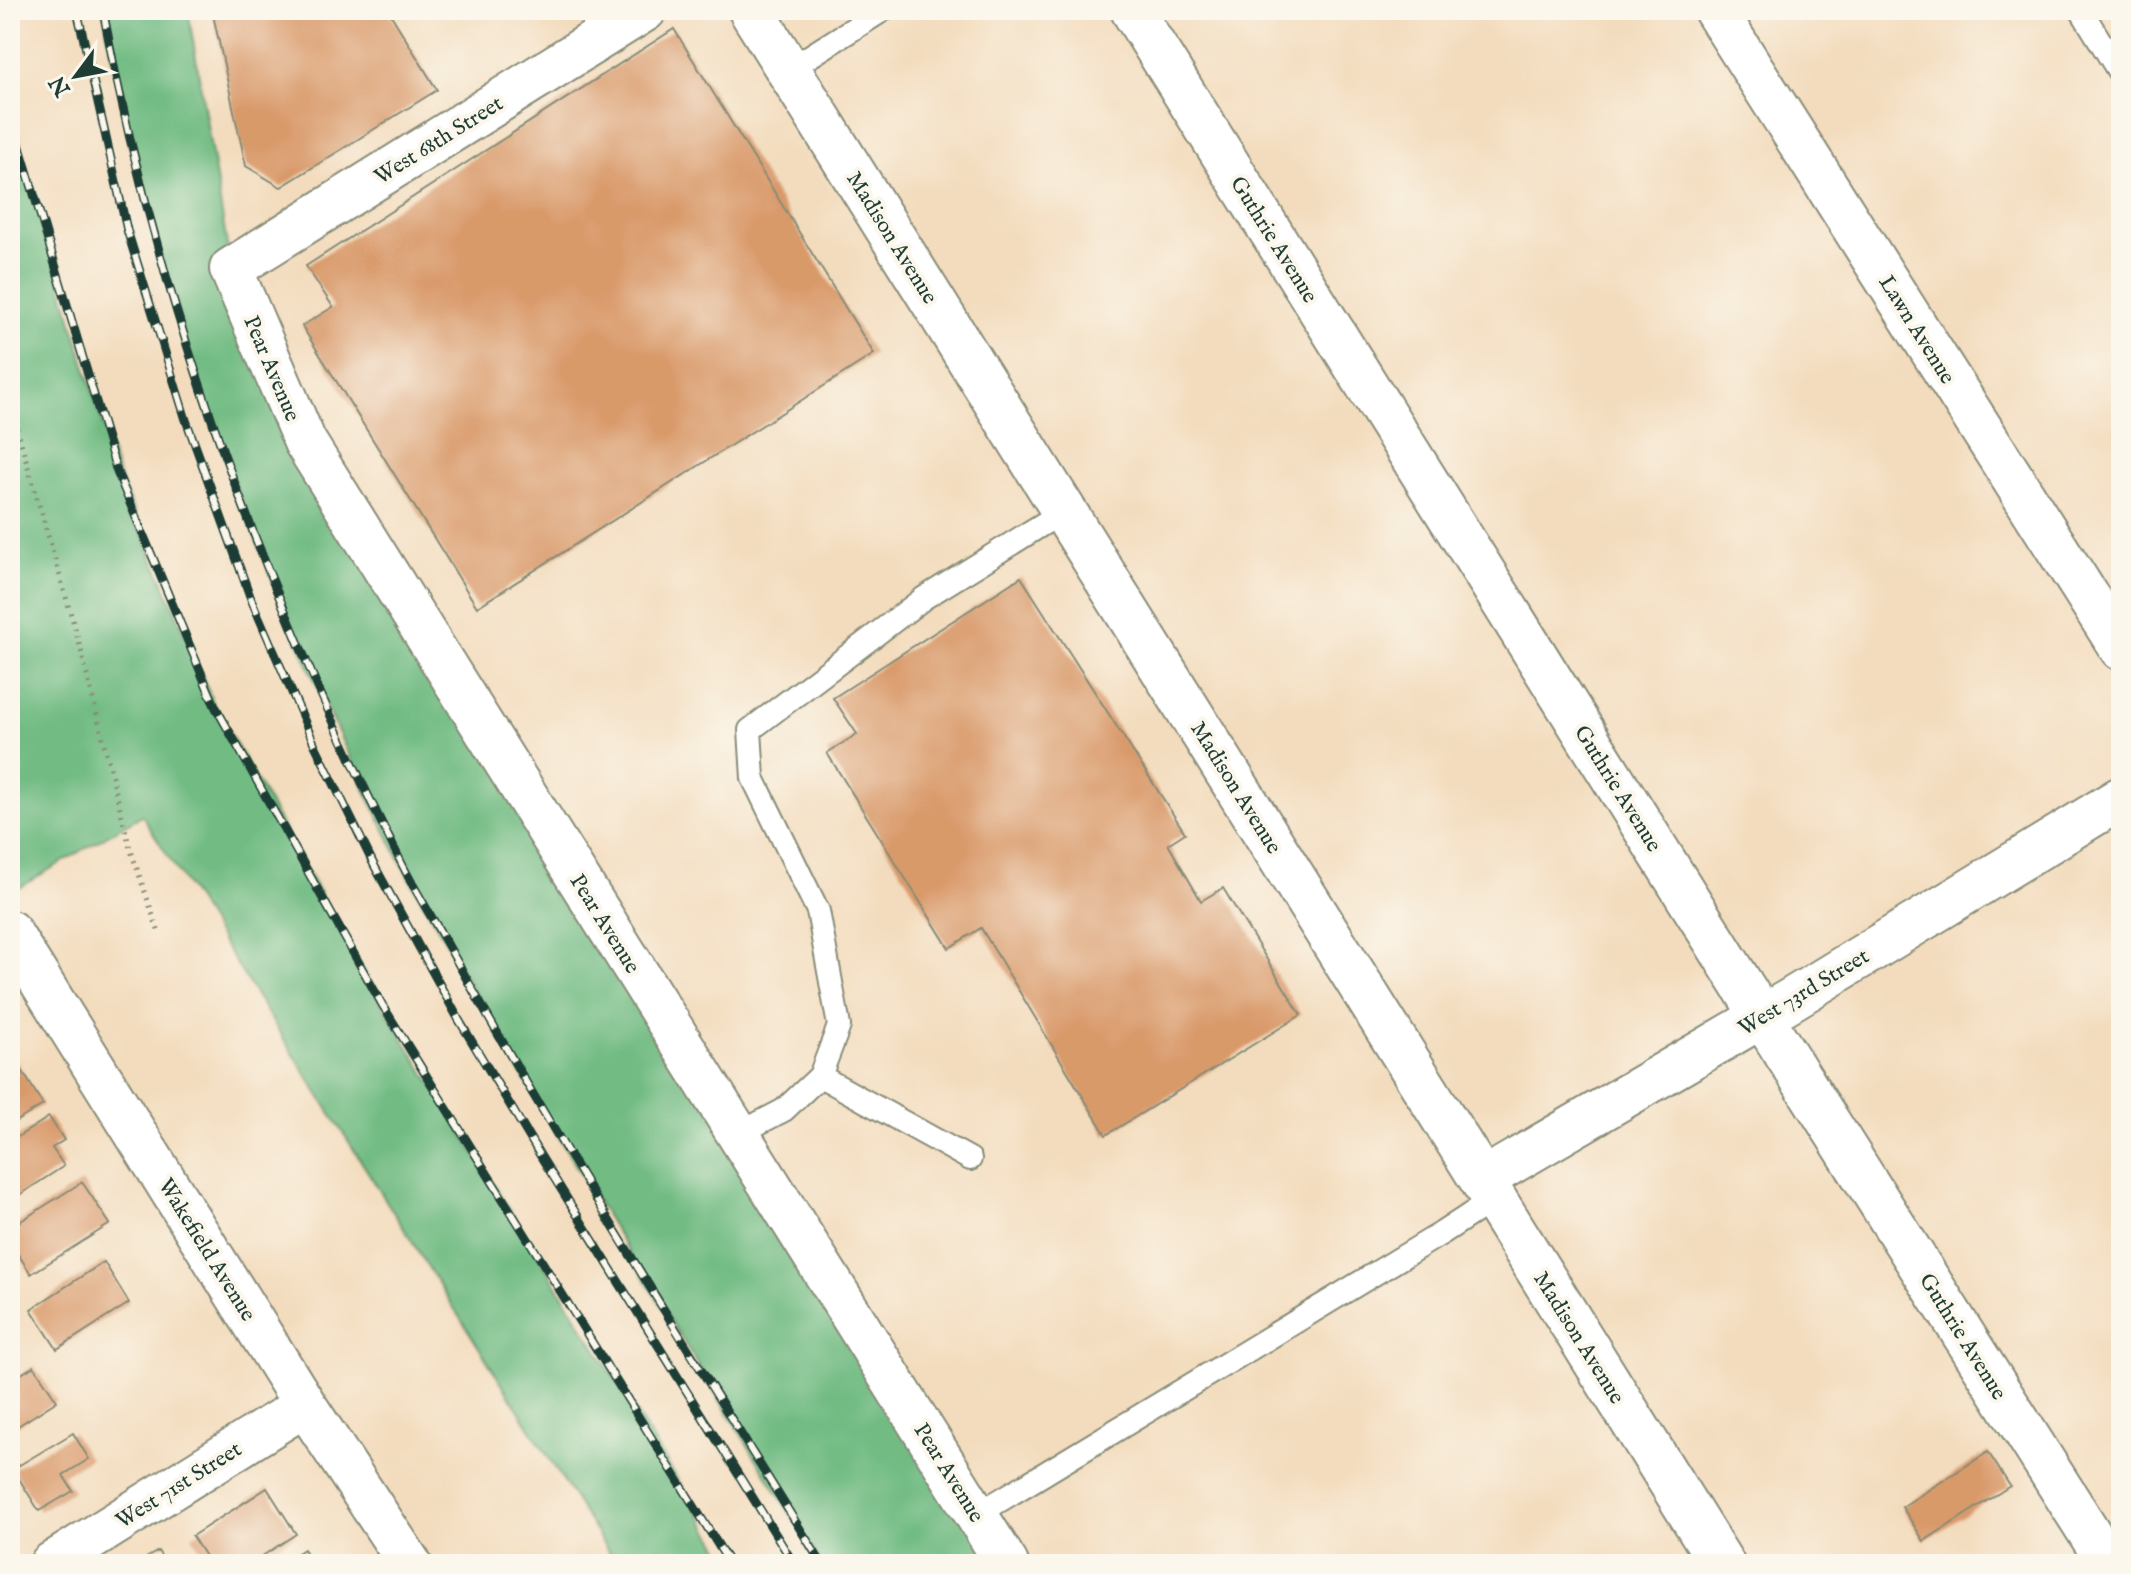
<svg xmlns="http://www.w3.org/2000/svg" width="2131" height="1574" viewBox="0 0 2131 1574" font-family="'IM FELL English',serif">
  <style>
    .forest { fill: #72bc84; stroke: #487c5c; stroke-width: 2 }
    .building { fill: #d99a6b }
    .lines { fill: none; stroke-linecap: round; stroke-linejoin: round }
    .service-casing { stroke: #898c78; stroke-width: 26 }
    .minor-casing { stroke: #898c78; stroke-width: 46 }
    .tertiary-casing { stroke: #898c78; stroke-width: 48 }
    .path { stroke: #898c78; stroke-width: 5; stroke-dasharray: 2 6; stroke-linecap: butt }
    .service { stroke: #fff; stroke-width: 22 }
    .minor { stroke: #fff; stroke-width: 42 }
    .tertiary { stroke: #fff; stroke-width: 44 }
    .rail-casing { stroke: #1f3d34; stroke-width: 9 }
    .rail { stroke: #fbf7ec; stroke-width: 6; stroke-dasharray: 18; stroke-linecap: butt }
    .labels { text-anchor: middle; stroke-width: 8; stroke-linejoin: round; paint-order: stroke }
    .street-label { font-size: 22px; fill: #1f3d34; stroke: #fbf7ec }
  </style>
  <rect width="100%" height="100%" fill="#fbf7ec"/>
  <filter id="ink" filterUnits="userSpaceOnUse"><feTurbulence type="fractalNoise" baseFrequency=".0125" numOctaves="2"/><feDisplacementMap in="SourceGraphic" scale="16" xChannelSelector="R" yChannelSelector="G"/><feConvolveMatrix kernelMatrix="1 2 1 2 8 2 1 2 1" color-interpolation-filters="sRGB"/></filter>
  <filter id="wash" filterUnits="userSpaceOnUse"><feTurbulence type="fractalNoise" baseFrequency=".006" numOctaves="4" result="noise"/><feDisplacementMap in="SourceGraphic" scale="32" xChannelSelector="R" yChannelSelector="G"/><feGaussianBlur stdDeviation="1.8" result="paint"/><feColorMatrix in="noise" values="0 0 0 0 0 0 0 0 0 0 0 0 0 0 0 0 0 1.4 0 .05"/><feComposite in="paint" operator="in"/></filter>
  <g filter="url(#wash)">
    <rect width="100%" height="100%" fill="#f3dcbd"/>
    <path class="forest" d="M103,10H188L231,269L305,442L1007,1564H822C730,1417 638,1270 549,1121C515,1064 482,1007 450,949C433,919 414,889 399,858C264,591 157,305 103,10Z
      M10,102L19,144L117,472L215,707L383,1006L730,1564H616L142,815L10,893Z"/>
    <g id="blocks">
      <path class="building" d="M212,10H388L437,90L281,187L246,166Z
        M674,29L874,354L477,607L302,326L333,307L306,266Z
        M1021,577L1185,833L1168,844L1201,901L1223,888L1301,1015L1106,1135L981,928L949,948L827,753L857,734L833,698Z
        M14,1057L43,1105L10,1125V1060Z
        M49,1117L64,1140L52,1148L64,1166L10,1201V1142Z
        M82,1182L110,1224L31,1274L10,1242V1228Z
        M104,1262L129,1303L57,1349L31,1309Z
        M34,1366L57,1401L10,1431V1381Z
        M73,1433L89,1459L63,1475L73,1491L39,1511L13,1469Z
        M1988,1452L2010,1486L1924,1541L1902,1507Z
        M267,1488L296,1534L250,1564H210L192,1536Z
        M304,1549L314,1564H280Z
        M158,1551L166,1564H136Z"/>
    </g>
  </g>
  <g filter="url(#ink)">
    <use href="#blocks" fill-opacity="0" stroke="#898c78" stroke-width="2"/>
    <g class="lines">
      <defs>
        <path id="service" d="M2081,10L2121,75
          M788,70L883,10
          M820,1076L970,1159
          M738,1134L784,1110L820,1076L839,1026L818,911L753,778L750,730L924,598L1064,511
          M976,1515L1442,1233L1494,1199"/>
        <path id="minor" d="M645,10L231,269L305,442L1007,1564
          M1132,10L1781,1047L2109,1564
          M1715,10L2121,649
          M10,932L305,1405L410,1564
          M1482,1180L1792,999L2121,798
          M51,1564L305,1405"/>
        <path id="tertiary" d="M751,10L1722,1564"/>
      </defs>
      <use href="#service" class="service-casing"/>
      <use href="#minor" class="minor-casing"/>
      <use href="#tertiary" class="tertiary-casing"/>
      <path class="path" d="M10,405L79,642L129,845L160,936"/>
      <use href="#service" class="service"/>
      <use href="#minor" class="minor"/>
      <use href="#tertiary" class="tertiary"/>
      <defs>
        <path id="rail" d="M77,10L127,230L186,420L251,599L314,743L374,865L459,1020L543,1160L794,1564
          M103,10C157,305 264,591 399,858C414,889 433,919 450,949C482,1007 515,1064 549,1121C638,1270 730,1417 822,1564
          M10,102L19,144L117,472L215,706L383,1006L730,1564"/>
      </defs>
      <use href="#rail" class="rail-casing"/>
      <use href="#rail" class="rail"/>
    </g>
  </g>
  <g class="labels">
    <g class="street-label">
      <text transform="translate(438 139) rotate(-32)" y="8">West 68th Street</text>
      <text transform="translate(893 237) rotate(58)" y="8">Madison Avenue</text>
      <text transform="translate(1275 239) rotate(58)" y="8">Guthrie Avenue</text>
      <text transform="translate(1918 329) rotate(58)" y="8">Lawn Avenue</text>
      <text transform="translate(273 368) rotate(67)" y="8">Pear Avenue</text>
      <text transform="translate(1237 787) rotate(58)" y="8">Madison Avenue</text>
      <text transform="translate(1619 788) rotate(58)" y="8">Guthrie Avenue</text>
      <text transform="translate(606 923) rotate(58)" y="8">Pear Avenue</text>
      <text transform="translate(1803 991) rotate(-31)" y="8">West 73rd Street</text>
      <text transform="translate(208 1249) rotate(58)" y="8">Wakefield Avenue</text>
      <text transform="translate(1964 1336) rotate(58)" y="8">Guthrie Avenue</text>
      <text transform="translate(1580 1337) rotate(58)" y="8">Madison Avenue</text>
      <text transform="translate(950 1472) rotate(58)" y="8">Pear Avenue</text>
      <text transform="translate(178 1484) rotate(-32)" y="8">West 71st Street</text>
    </g>
  </g>
  <rect width="2131" height="1574" fill="none" stroke="#fbf7ec" stroke-width="40"/>
  <g transform="translate(76 76) rotate(238)" stroke="#fbf7ec" stroke-width="6" paint-order="stroke">
  <path d="M0-6L14 30L0 20L-14 30Z" fill="#1f3d34"/>
  <text y="-12" font-size="22" font-weight="bold" text-anchor="middle" fill="#1f3d34">N</text>
  </g>
</svg>
